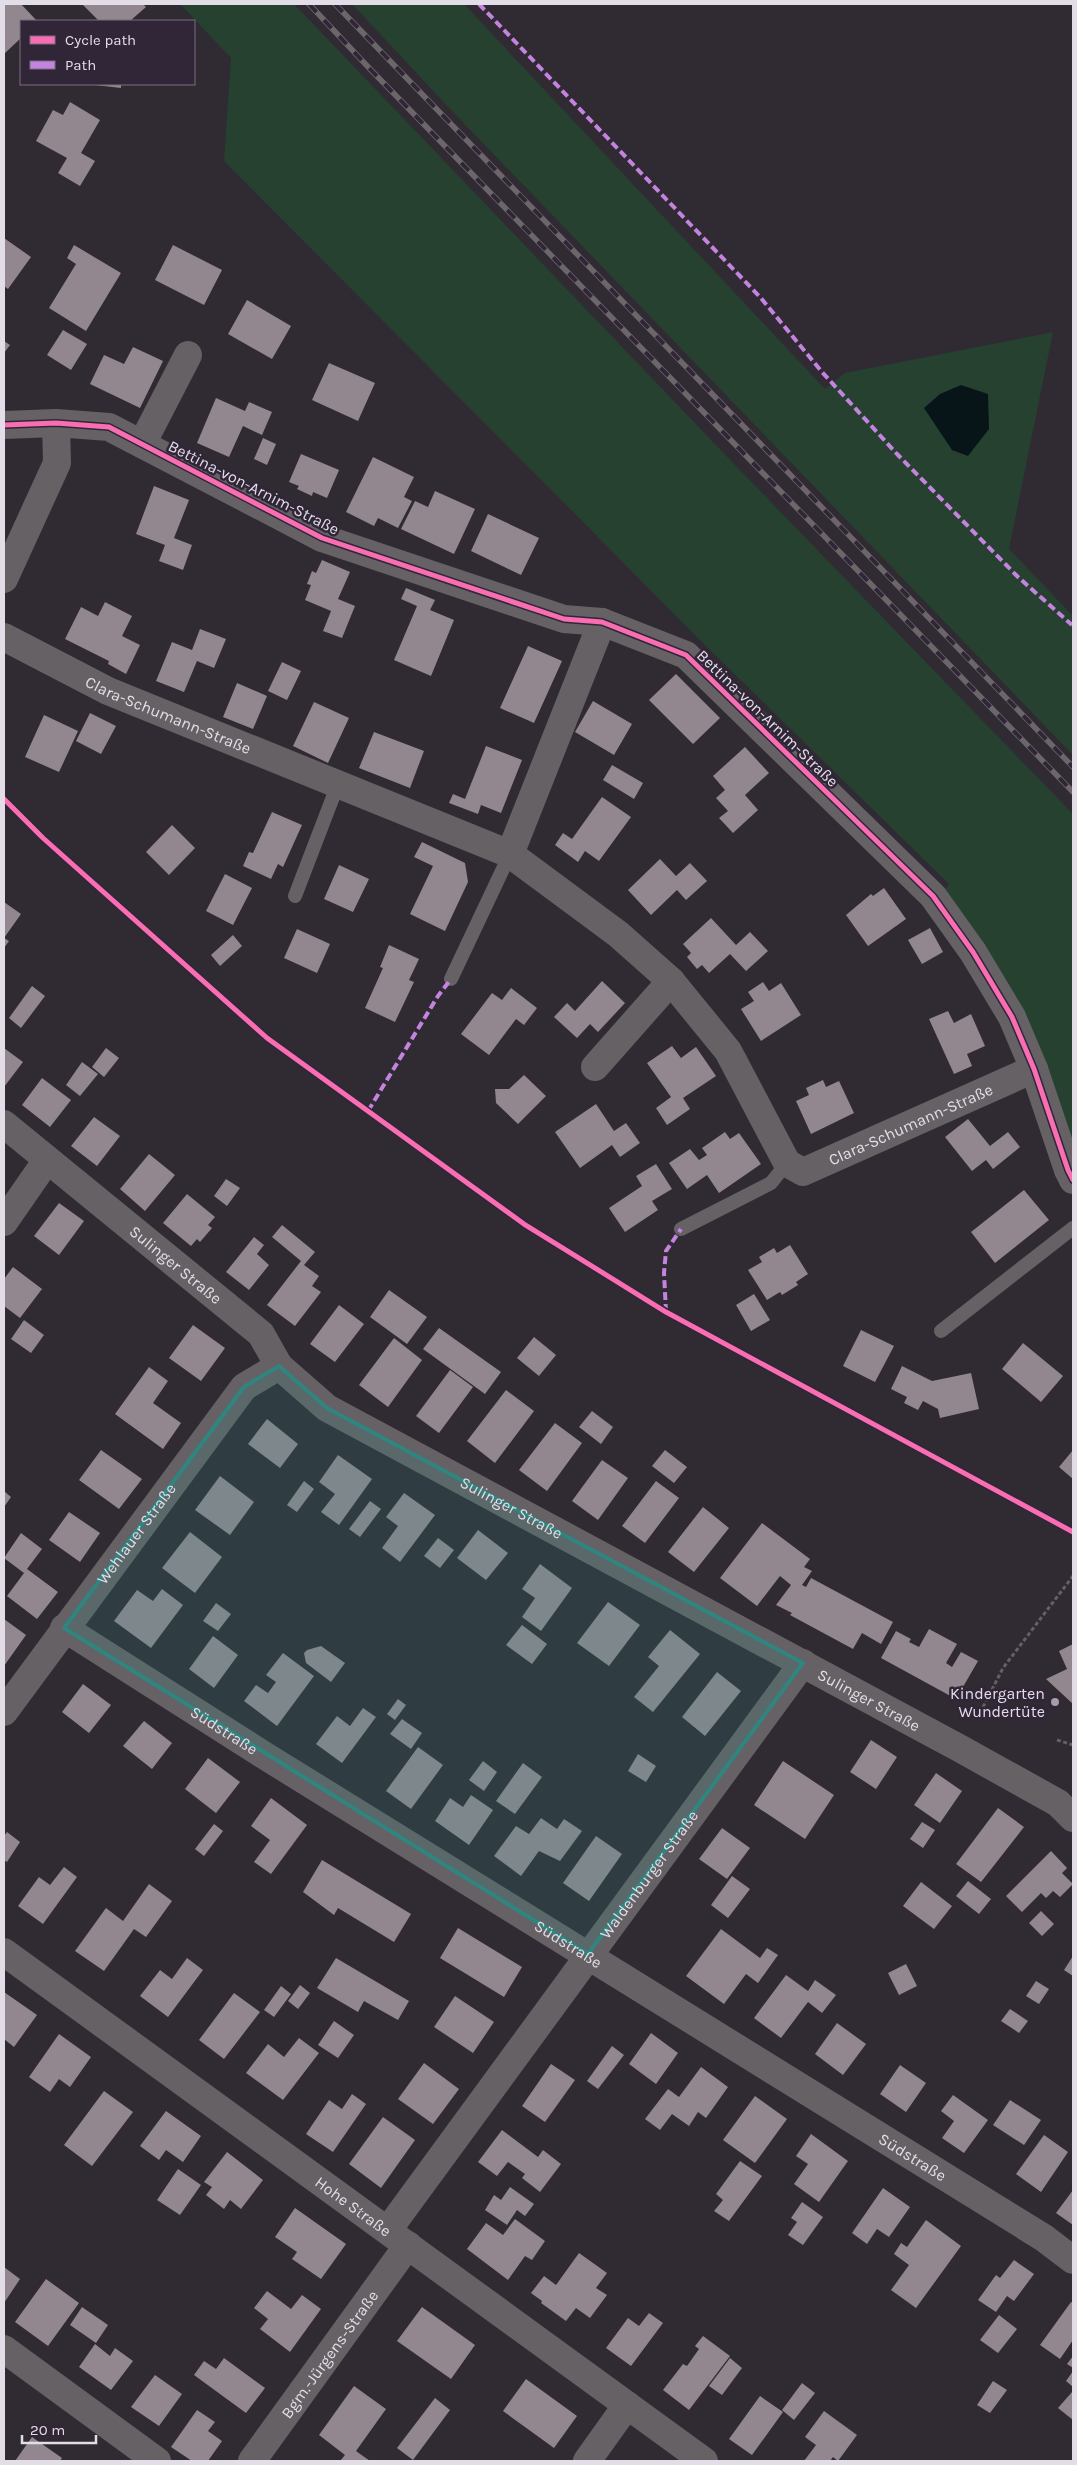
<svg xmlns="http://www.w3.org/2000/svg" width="1077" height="2465" viewBox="0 0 1077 2465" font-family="Karla,sans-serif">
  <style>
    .green { fill: #264130 }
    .water { fill: #071519 }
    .building { fill: #93878f }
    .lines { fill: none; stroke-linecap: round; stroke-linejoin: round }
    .path { stroke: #646064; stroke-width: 3; stroke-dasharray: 4 2.5; stroke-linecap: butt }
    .lane { stroke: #666165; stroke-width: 14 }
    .street { stroke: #666165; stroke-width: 28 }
    .rail-casing { stroke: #6c666b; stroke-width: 5.5 }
    .rail { stroke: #312637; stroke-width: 4; stroke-dasharray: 11; stroke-linecap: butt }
    .quiet { stroke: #c483df; stroke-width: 4; stroke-dasharray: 8 4; stroke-linecap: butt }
    .cycleway-casing { stroke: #312637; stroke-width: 8 }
    .cycleway { stroke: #f96db3; stroke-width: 5 }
    .marked { fill: #2f8580; fill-opacity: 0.2; stroke: #2f8580; stroke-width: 4; stroke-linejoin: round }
    .poi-dot { fill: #a49ea9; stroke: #312637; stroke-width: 2 }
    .labels { text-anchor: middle; stroke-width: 5; stroke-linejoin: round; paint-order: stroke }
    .street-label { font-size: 16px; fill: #e3dde8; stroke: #312637 }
    .poi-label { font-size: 16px; fill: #e3dde8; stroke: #312637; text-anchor: end }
  </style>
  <rect width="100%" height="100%" fill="#302a33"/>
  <path class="green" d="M180,4H294L737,467L1073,814V1143L942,893L949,884L712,652L224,161L231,58Z
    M352,4H464L825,389L845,373L1053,332L1009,549L1073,616V755L452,111Z"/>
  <path class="water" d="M961,385L988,394L989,429L968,456L952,450L924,408L940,394Z"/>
  <path class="building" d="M4,4H21L37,21H21V38L4,54Z
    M82,4H143L146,7L130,21H99Z
    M87,84H121V88Z
    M70,102L100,120L81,153L95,161L80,186L58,173L67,158L36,141L53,110L63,115Z
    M4,238L31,257L8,289L4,286Z
    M74,245L121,273L86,331L49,308L76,264L67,258Z
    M173,245L222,270L204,305L155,280Z
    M247,300L291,326L272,359L228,334Z
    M63,330L87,344L71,370L47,355Z
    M4,341L10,345L4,353Z
    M133,347L163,361L140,408L90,384L104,355L124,364Z
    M329,363L375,383L358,421L312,400Z
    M216,398L245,411L249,402L272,412L262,435L243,426L229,457L197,443Z
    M263,438L276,444L267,465L254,459Z
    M301,454L339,470L327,498L313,492L312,496L297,489L299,486L289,482Z
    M373,457L414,477L404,497L412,501L398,528L378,518L374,526L346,512Z
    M154,486L189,500L174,538L192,545L183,570L159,561L165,545L136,534Z
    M435,491L475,509L454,554L401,529L415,501L428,507Z
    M488,514L539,538L521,575L471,551Z
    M322,560L350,572L338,599L355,606L342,638L323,631L331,611L305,600L311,585L307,584L312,571L316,573Z
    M406,588L435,600L430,610L454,620L431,676L394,660L417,606L401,599Z
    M105,602L132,616L122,636L140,645L126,674L108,664L109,661L65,639L81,607L98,616Z
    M200,629L226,639L214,668L197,661L184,692L156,681L172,642L192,650Z
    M528,646L562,661L534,723L500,708Z
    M282,662L301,671L287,700L268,691Z
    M676,674L720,718L693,744L649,700Z
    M237,683L267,696L253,729L223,717Z
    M593,701L632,724L614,755L575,732Z
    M314,702L349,718L328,763L293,746Z
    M90,713L116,726L101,754L76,741Z
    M44,715L78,731L59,772L25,757Z
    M374,732L424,751L410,788L359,768Z
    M486,746L522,760L501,813L481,805L478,814L449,803L453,794L465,799Z
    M745,747L769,773L745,795L758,810L733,833L719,818L728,811L716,798L725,790L713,776Z
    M612,765L643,783L634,799L603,780Z
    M602,797L631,817L599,861L585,851L578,862L555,845L563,833L572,839Z
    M272,812L302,825L283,867L278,864L271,879L243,866L249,852L253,853Z
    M172,825L195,848L169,875L146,852Z
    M422,842L465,863L468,882L445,931L410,914L433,866L414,857Z
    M660,859L676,876L690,863L707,881L686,900L677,890L651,915L628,890Z
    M339,865L369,879L353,912L324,899Z
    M225,874L252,888L233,925L206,911Z
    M884,888L906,919L868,946L846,915L871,894L873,896Z
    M4,902L21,914L4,938L9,941L4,948Z
    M711,918L736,945L750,932L768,951L746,971L730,954L709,973L702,965L697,969L687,957L691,953L683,944Z
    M930,928L943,952L922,964L908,940Z
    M297,929L330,944L317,973L284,958Z
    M233,935L242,946L220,966L211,955Z
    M389,945L419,959L409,980L414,982L395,1022L365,1008L383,968L380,967Z
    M602,981L625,1003L598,1032L590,1024L577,1038L554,1017L567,1003L575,1011Z
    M763,982L769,991L781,983L801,1015L761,1041L741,1009L754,1001L748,992Z
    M32,986L45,996L21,1028L9,1018Z
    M511,988L537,1008L524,1025L516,1019L489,1055L461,1034L492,993L502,1000Z
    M948,1011L954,1023L971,1014L985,1046L967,1054L972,1066L954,1074L929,1019Z
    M672,1046L681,1058L696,1047L716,1076L683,1098L690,1109L667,1125L656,1108L671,1097L647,1063Z
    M4,1048L23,1062L4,1087Z
    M106,1048L119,1058L104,1077L92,1067Z
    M82,1062L98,1074L80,1096L66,1085Z
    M524,1075L546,1096L518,1124L496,1103L495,1089H509Z
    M42,1078L71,1100L50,1127L22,1105Z
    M823,1080L826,1087L839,1081L854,1113L811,1134L796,1101L809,1095L806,1088Z
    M596,1104L614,1131L626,1123L640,1143L620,1157L612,1145L580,1168L555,1132Z
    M94,1117L120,1136L97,1166L71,1146Z
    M968,1119L990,1146L1008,1132L1020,1147L993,1169L986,1160L972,1171L945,1137Z
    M725,1132L730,1139L739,1133L761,1164L719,1193L707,1175L687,1189L669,1163L690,1149L699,1160L707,1155L702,1148Z
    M149,1154L175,1175L145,1211L120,1189Z
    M656,1164L672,1189L652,1201L658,1210L625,1232L609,1208L642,1186L636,1176Z
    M226,1179L240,1188L227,1206L214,1196Z
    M1024,1190L1049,1220L995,1263L971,1232Z
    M187,1194L215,1217L208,1225L212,1228L200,1242L197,1239L191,1246L163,1223Z
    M59,1203L84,1221L59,1255L34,1236Z
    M282,1225L315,1252L304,1265L319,1276L312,1286L321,1292L295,1326L267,1305L301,1261L272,1237Z
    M254,1237L264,1245L257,1254L269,1265L249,1290L226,1272Z
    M790,1245L808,1274L796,1282L798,1285L782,1295L780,1292L767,1300L748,1270L762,1262L759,1257L774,1248L777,1253Z
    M13,1267L42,1289L20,1318L4,1306V1279Z
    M389,1290L427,1317L407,1344L370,1317Z
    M754,1294L770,1320L751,1331L736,1305Z
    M339,1305L364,1324L335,1362L310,1344Z
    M24,1320L44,1335L31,1353L11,1339Z
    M193,1325L225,1348L201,1381L169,1358Z
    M439,1328L501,1372L485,1394L423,1349Z
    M861,1330L894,1346L875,1382L843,1366Z
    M534,1337L556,1355L539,1376L517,1358Z
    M394,1338L422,1360L388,1407L359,1385Z
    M1023,1343L1063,1376L1041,1402L1002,1369Z
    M902,1366L932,1381L971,1373L979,1409L940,1418L938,1409L923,1401L918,1410L904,1403L907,1397L891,1389Z
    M149,1367L168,1381L153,1403L181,1423L163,1449L115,1414Z
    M450,1370L473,1387L439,1433L416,1416Z
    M506,1390L534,1411L495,1463L467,1441Z
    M592,1411L613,1427L601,1444L579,1427Z
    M267,1419L298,1444L280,1468L248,1444Z
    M555,1423L582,1443L547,1491L519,1470Z
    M101,1450L142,1479L119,1509L79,1480Z
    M665,1450L687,1467L674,1483L652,1466Z
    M1073,1450V1479L1059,1467Z
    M338,1455L372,1479L339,1525L321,1512L335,1494L319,1482Z
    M602,1460L628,1478L598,1520L572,1501Z
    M220,1476L254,1502L230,1535L195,1510Z
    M304,1481L314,1489L297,1512L287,1505Z
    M656,1481L679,1498L645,1543L622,1526Z
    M4,1491L11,1497L4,1507Z
    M404,1493L435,1515L400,1562L382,1548L398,1526L386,1517Z
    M370,1501L381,1509L360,1537L349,1529Z
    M703,1507L729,1528L694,1572L668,1552Z
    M69,1512L100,1533L80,1562L49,1540Z
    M762,1523L810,1559L804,1567L812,1571L802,1585L806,1587L811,1578L893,1622L881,1644L862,1633L853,1649L790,1615L792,1613L776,1605L791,1585L780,1576L757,1606L720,1578Z
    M478,1530L508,1553L486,1580L457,1558Z
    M190,1532L222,1557L195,1593L162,1568Z
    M21,1533L42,1549L27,1569L58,1592L37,1619L7,1596L24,1573L4,1558Z
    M438,1538L454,1550L440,1568L424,1556Z
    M540,1564L572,1588L541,1631L522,1617L535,1598L522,1589Z
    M162,1589L183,1605L151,1648L114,1621L137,1590L153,1601Z
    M608,1602L640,1625L609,1666L577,1643Z
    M216,1603L231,1614L218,1631L203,1621Z
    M4,1619L26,1635L4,1666Z
    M522,1625L547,1644L532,1664L506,1645Z
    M929,1629L957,1644L946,1663L952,1667L961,1652L978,1661L956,1699L881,1658L896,1631L911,1639L909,1642L919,1647Z
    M670,1630L700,1654L653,1712L634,1697L659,1666L648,1657Z
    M213,1636L238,1655L214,1688L189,1669Z
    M1073,1644V1704L1046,1679L1067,1669L1059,1651Z
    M321,1646L345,1663L331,1682L306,1663L304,1653L307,1650Z
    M283,1653L314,1676L277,1726L244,1701L256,1685L268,1693L276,1682L266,1675Z
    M717,1672L741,1691L705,1736L682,1717Z
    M83,1684L111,1705L89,1733L62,1712Z
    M398,1699L406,1705L395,1720L387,1714Z
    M363,1708L376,1717L342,1763L316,1744L337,1716L350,1726Z
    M402,1719L422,1733L411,1749L390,1734Z
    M144,1721L172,1743L152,1769L123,1746Z
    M871,1740L897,1757L876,1789L850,1772Z
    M418,1747L443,1765L411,1809L386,1791Z
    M638,1754L656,1766L646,1782L628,1771Z
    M208,1758L240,1782L216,1813L185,1789Z
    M483,1761L497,1772L484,1791L469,1780Z
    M783,1761L834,1795L805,1839L754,1805Z
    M523,1763L542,1777L515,1814L496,1801Z
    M936,1773L962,1791L940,1823L914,1805Z
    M471,1795L493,1810L469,1845L435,1821L450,1798L463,1807Z
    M271,1798L307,1825L271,1874L254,1862L270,1840L251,1826Z
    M998,1808L1024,1827L981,1882L956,1864Z
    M541,1818L557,1829L564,1819L582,1831L560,1861L539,1851L521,1876L494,1856L516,1826L529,1834Z
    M922,1822L935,1830L923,1848L910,1839Z
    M214,1824L223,1831L204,1856L195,1849Z
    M722,1828L750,1848L727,1879L699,1859Z
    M7,1832L20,1842L7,1862L4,1860V1836Z
    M596,1836L622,1854L589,1901L563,1883Z
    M1051,1851L1067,1868L1062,1873L1073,1884L1060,1897L1053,1891L1046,1898L1041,1893L1022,1912L1006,1896Z
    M322,1860L411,1914L394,1942L338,1908L334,1915L303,1892Z
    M64,1867L77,1877L43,1924L18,1906L39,1877L50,1885Z
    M732,1876L750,1889L728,1918L711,1905Z
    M968,1881L991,1899L979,1914L956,1896Z
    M921,1882L952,1906L934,1929L903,1906Z
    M149,1884L172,1901L146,1937L134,1929L104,1971L75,1951L106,1908L123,1921Z
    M1041,1911L1054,1924L1042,1936L1029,1923Z
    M458,1928L522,1967L504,1997L440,1958Z
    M721,1929L760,1958L767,1948L778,1955L758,1983L746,1974L724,2004L686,1976Z
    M1073,1956V1976L1064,1970Z
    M187,1958L203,1970L168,2017L140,1996L160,1970L172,1979Z
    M336,1958L409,2001L398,2020L364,2001L358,2012L317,1988Z
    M906,1964L917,1986L899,1995L888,1973Z
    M786,1975L808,1991L815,1980L836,1995L822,2013L808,2002L781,2038L754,2018Z
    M1036,1981L1049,1989L1039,2004L1026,1996Z
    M300,1985L310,1993L298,2009L288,2001Z
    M281,1986L291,1994L274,2017L264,2010Z
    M4,1992L37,2015L14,2047L4,2039Z
    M234,1993L260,2012L224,2059L199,2040Z
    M455,1996L494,2022L473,2053L434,2027Z
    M1010,2009L1028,2021L1019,2033L1001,2021Z
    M334,2021L354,2035L338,2058L318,2045Z
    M837,2023L866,2044L843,2075L815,2054Z
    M651,2033L678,2053L656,2084L629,2064Z
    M59,2034L91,2057L70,2087L59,2079L50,2092L29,2077Z
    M299,2038L319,2053L283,2100L246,2073L268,2044L284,2057Z
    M612,2046L624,2055L598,2089L587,2081Z
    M424,2063L459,2089L433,2124L398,2099Z
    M551,2064L575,2080L545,2122L522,2106Z
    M900,2065L926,2083L906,2112L880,2094Z
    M701,2067L728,2087L706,2118L698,2112L689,2126L672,2114L660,2130L645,2119L668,2089L679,2097Z
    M104,2091L133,2112L92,2166L64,2145Z
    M352,2094L366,2104L333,2152L306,2134L329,2100L342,2109Z
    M953,2095L988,2120L964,2153L942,2138L954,2121L941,2111Z
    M755,2096L787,2119L755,2163L723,2140Z
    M1010,2100L1041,2120L1024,2145L993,2125Z
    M166,2111L201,2136L183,2162L166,2150L159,2160L140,2146Z
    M383,2117L415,2140L381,2188L349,2164Z
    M502,2130L538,2157L543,2150L561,2164L540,2192L522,2178L525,2174L508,2162L497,2176L478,2162Z
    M811,2134L848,2161L819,2202L794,2184L808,2164L796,2156Z
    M1044,2135L1068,2152L1041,2192L1016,2174Z
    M227,2152L263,2180L241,2209L230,2200L224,2209L206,2195L212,2187L204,2182Z
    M740,2161L762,2176L729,2221L714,2211L723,2200L716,2194Z
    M178,2169L201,2185L180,2215L157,2200Z
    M510,2187L534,2204L525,2216L517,2210L507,2225L485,2210L494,2195L501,2200Z
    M883,2188L910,2207L889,2237L877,2229L867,2244L852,2233Z
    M1073,2190V2225L1056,2213Z
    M802,2202L823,2217L803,2245L788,2235L797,2222L791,2218Z
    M295,2208L346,2244L321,2279L292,2259L297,2252L275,2237Z
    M515,2219L545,2241L532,2260L525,2256L508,2280L467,2249L486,2223L503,2235Z
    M926,2220L961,2246L916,2308L891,2290L909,2265L894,2254L901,2243L907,2247Z
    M579,2253L607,2273L596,2288L607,2295L590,2318L576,2308L566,2321L541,2303L542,2301L531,2293L544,2276L556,2285Z
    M1014,2260L1034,2274L1014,2301L1007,2296L996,2312L978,2300L996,2275L1000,2278Z
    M4,2267L20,2279L4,2303Z
    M46,2279L79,2303L48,2346L15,2322Z
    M267,2291L291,2309L302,2295L321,2309L290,2352L260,2329L268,2319L254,2308Z
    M1071,2302L1073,2303V2340L1060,2359L1040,2345Z
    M82,2307L108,2325L96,2343L70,2325Z
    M422,2307L475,2345L451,2379L397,2341Z
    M649,2313L663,2323L631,2366L606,2348L628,2318L639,2326Z
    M999,2315L1017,2329L998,2353L980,2340Z
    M703,2336L730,2356L689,2410L663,2390L683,2364L687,2366L699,2349L695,2346Z
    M95,2344L110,2356L115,2348L133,2361L111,2390L79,2367Z
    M1073,2356V2368L1067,2364Z
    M224,2358L265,2388L246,2413L194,2375L204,2361L216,2369Z
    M730,2358L742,2368L722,2395L709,2386Z
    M1073,2371V2387L1066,2381Z
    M155,2375L182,2394L159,2426L131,2407Z
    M526,2379L577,2416L554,2448L503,2411Z
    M993,2381L1007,2390L990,2413L977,2405Z
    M802,2383L815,2393L794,2420L782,2410Z
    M354,2386L386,2409L356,2451L370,2461H340L345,2455L319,2435Z
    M1072,2392L1073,2393V2420L1058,2408Z
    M760,2396L783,2412L752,2455L729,2439Z
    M435,2398L450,2410L413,2460L397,2448Z
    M197,2410L215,2422L208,2431L222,2441L208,2461H192L171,2447Z
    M824,2411L857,2435L838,2461L833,2457L830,2461H804L816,2445L805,2437Z
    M32,2437L62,2458L60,2461H15Z"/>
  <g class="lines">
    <path class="path" d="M980,1713L1003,1668L1073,1576
      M1057,1740L1073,1745"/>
    <path class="lane" d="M295,896L338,784
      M451,979L510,854
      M681,1229L771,1183L787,1163
      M941,1331L1073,1228"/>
    <g class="street">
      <path d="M4,425L56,423L109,427L322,538L564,619L602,622L686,655L933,896L973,952L1012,1017L1034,1069L1068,1170L1073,1180"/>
      <path d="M142,444L188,355"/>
      <path d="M4,579L57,463L56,423"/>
      <path id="s1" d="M4,637L108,691L510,854L618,934L671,981L728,1051L787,1163L803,1172L1034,1069"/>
      <path d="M510,854L602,622"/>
      <path d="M595,1067L671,981"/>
      <path id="s2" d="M4,1124L261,1334L279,1366L327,1408L961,1749L1058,1803L1073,1818"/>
      <path d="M4,1222L47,1160"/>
      <path id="s3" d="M64,1628L262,1754L1044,2238L1073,2260"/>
      <path id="s4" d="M4,1712L244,1387L279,1366"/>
      <path id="s5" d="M4,1952L704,2461"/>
      <path id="s6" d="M388,2230L803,1663"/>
      <path d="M4,2349L157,2461"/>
      <path id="s7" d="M252,2461L408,2245"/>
      <path d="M587,2461L627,2405"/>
    </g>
    <defs>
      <path id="rail" d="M309,4L370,69L1073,792
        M335,4L1073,767"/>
    </defs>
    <use href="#rail" class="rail-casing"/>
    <use href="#rail" class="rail"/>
    <path class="quiet" d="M479,4L760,297L822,372L897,454L1018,577L1072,625
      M368,1111L438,996L451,979
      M666,1312L664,1273L666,1251L681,1229"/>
    <defs>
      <path id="cycleway" d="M4,425L56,423L109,427L322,538L564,619L602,622L686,655L933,896L973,952L1012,1017L1034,1069L1068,1170L1073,1180
        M4,799L43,838L267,1038L524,1224L666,1312L1073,1532"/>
    </defs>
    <use href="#cycleway" class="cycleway-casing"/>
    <use href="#cycleway" class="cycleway"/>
  </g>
  <path class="marked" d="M279,1366L327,1408L803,1663L588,1954L64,1628L244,1387Z"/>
  <circle class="poi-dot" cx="1055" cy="1702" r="5"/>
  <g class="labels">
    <g class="street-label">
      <text transform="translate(254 487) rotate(27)" y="6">Bettina-von-Arnim-Straße</text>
      <text dy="6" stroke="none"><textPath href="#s1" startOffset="182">Clara-Schumann-Straße</textPath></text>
      <text transform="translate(768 718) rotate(44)" y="6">Bettina-von-Arnim-Straße</text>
      <text dy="6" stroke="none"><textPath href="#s1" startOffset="1109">Clara-Schumann-Straße</textPath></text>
      <text dy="6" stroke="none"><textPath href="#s2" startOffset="222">Sulinger Straße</textPath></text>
      <text dy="6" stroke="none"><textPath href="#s2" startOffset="642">Sulinger Straße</textPath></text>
      <text dy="6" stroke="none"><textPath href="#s4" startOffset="222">Wehlauer Straße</textPath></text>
      <text dy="6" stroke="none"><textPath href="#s2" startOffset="1048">Sulinger Straße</textPath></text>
      <text dy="6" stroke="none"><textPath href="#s3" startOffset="190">Südstraße</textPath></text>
      <text dy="6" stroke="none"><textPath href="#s6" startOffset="441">Waldenburger Straße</textPath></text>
      <text dy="6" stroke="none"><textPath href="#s3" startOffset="595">Südstraße</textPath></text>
      <text dy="6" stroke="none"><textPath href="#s3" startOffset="1000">Südstraße</textPath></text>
      <text dy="6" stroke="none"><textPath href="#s5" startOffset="432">Hohe Straße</textPath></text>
      <text dy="6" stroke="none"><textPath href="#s7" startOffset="132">Bgm.-Jürgens-Straße</textPath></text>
    </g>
    <g class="poi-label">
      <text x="1045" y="1699">Kindergarten<tspan x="1045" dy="18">Wundertüte</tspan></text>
    </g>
  </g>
  <rect width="1077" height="2465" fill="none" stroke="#e3dde8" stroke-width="10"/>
  <rect x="20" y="20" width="175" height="65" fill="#312637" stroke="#786f7e"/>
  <rect x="30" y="36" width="25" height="8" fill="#f96db3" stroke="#786f7e"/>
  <text x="65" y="45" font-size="15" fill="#e3dde8">Cycle path</text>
  <rect x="30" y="61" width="25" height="8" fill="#c483df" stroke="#786f7e"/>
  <text x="65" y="70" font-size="15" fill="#e3dde8">Path</text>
  <path d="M22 2435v8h74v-8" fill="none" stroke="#e3dde8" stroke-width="2.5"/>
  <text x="30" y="2435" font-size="15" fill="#e3dde8" stroke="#312637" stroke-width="4" paint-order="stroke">20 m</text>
</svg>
